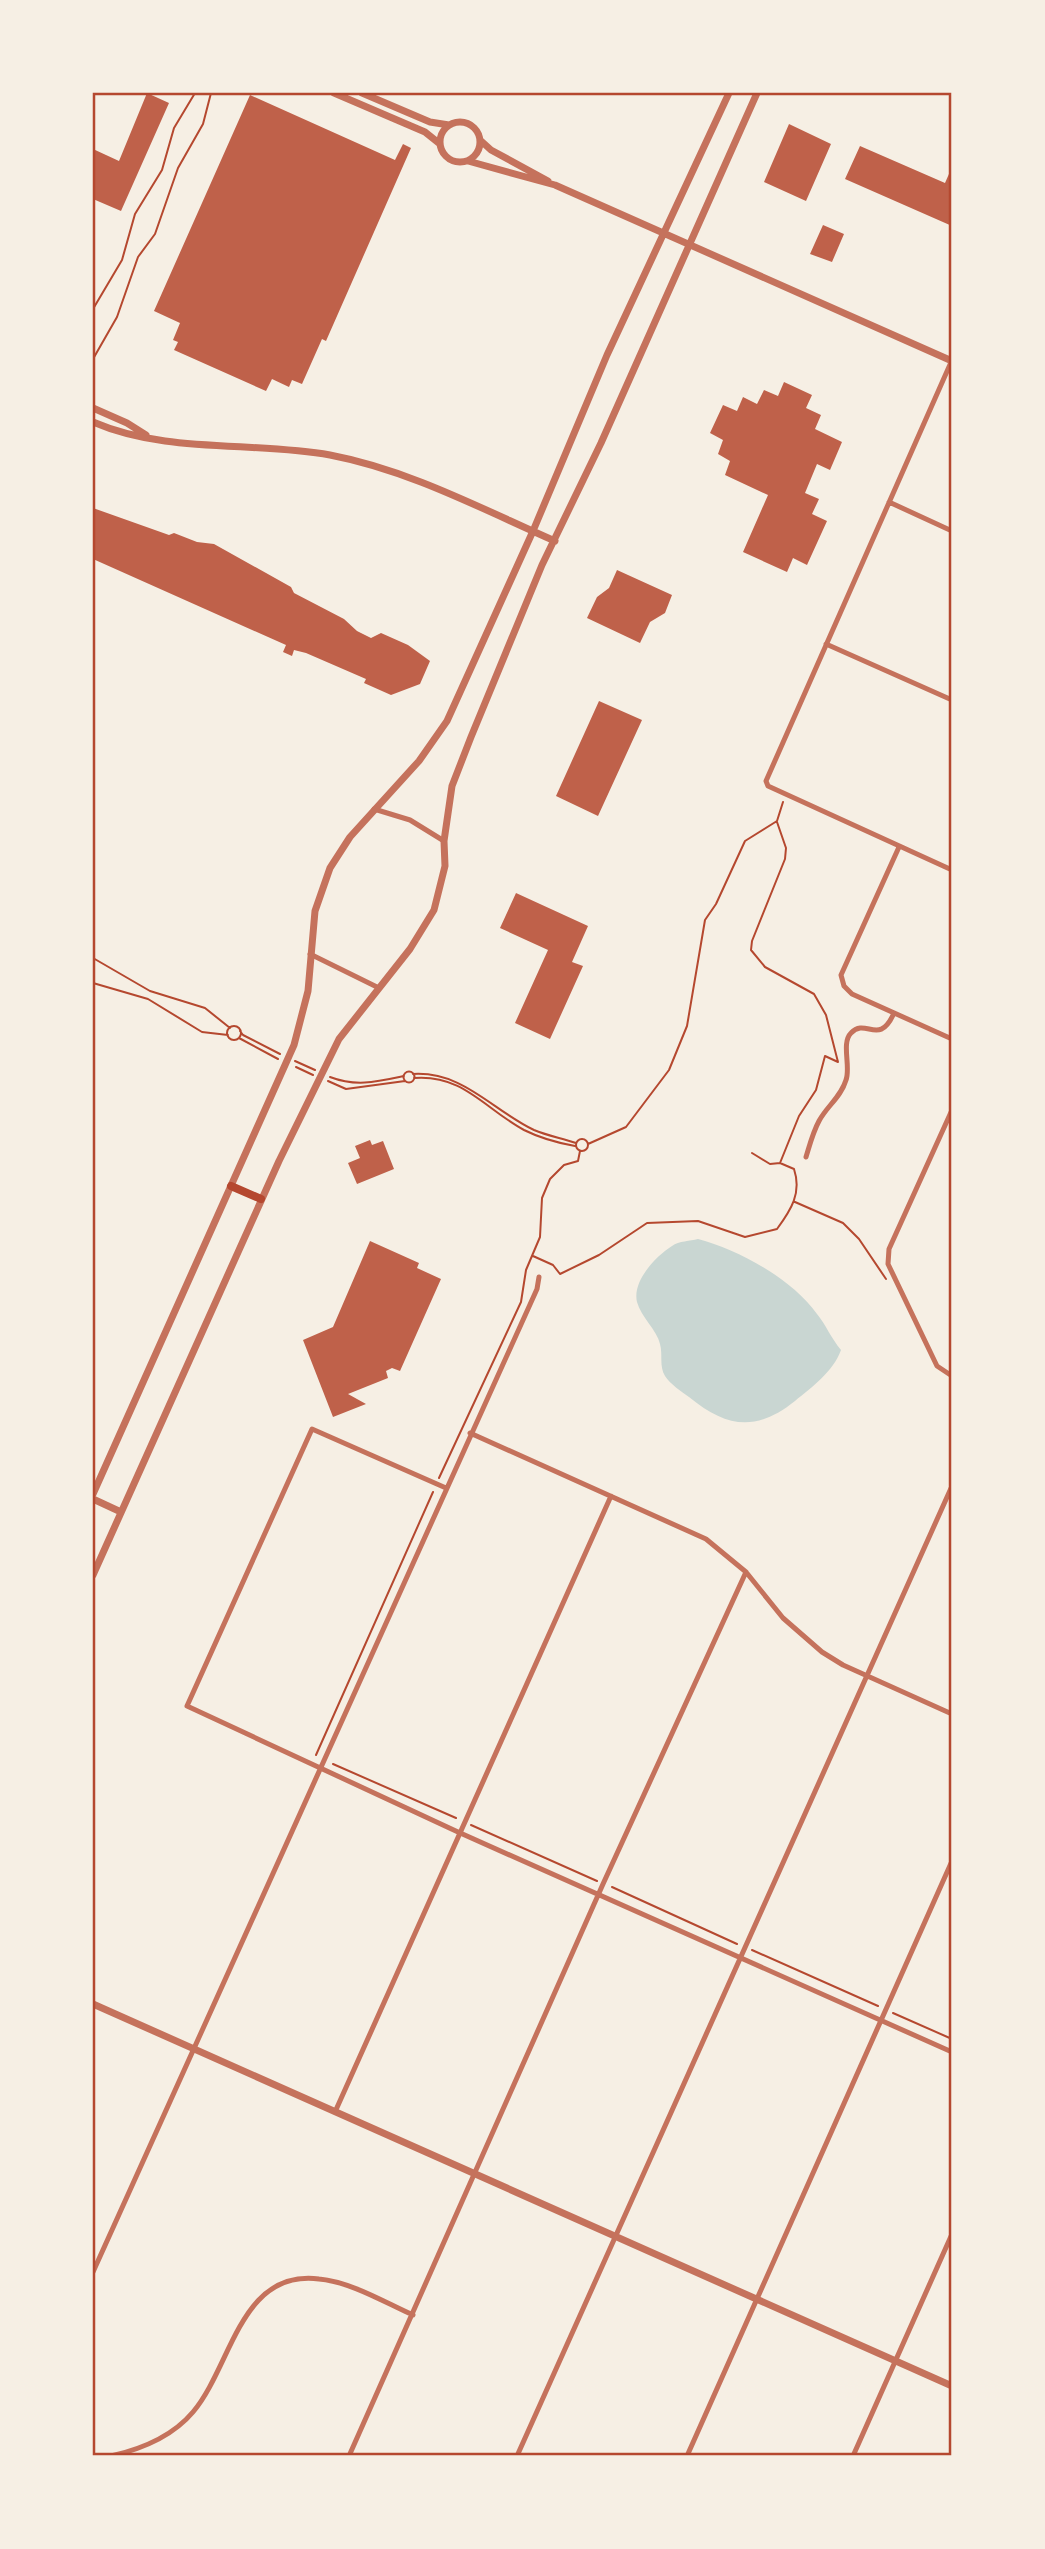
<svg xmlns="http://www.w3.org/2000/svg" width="1045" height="2549" viewBox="0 0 1045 2549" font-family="Rubik,sans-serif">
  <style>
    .water { fill: #c9d6d2 }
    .building { fill: #bf614a }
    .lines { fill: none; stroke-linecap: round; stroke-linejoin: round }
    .path { stroke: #b5482f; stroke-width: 2 }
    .minor { stroke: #c5725c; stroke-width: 5 }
    .tertiary { stroke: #c5725c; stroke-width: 7 }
    .secondary { stroke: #b5482f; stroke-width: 8 }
    .neatline { fill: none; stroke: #b5482f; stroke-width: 2.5 }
  </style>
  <rect width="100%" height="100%" fill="#f6efe4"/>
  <path class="water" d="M698,1239C739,1250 791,1278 817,1314C826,1325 831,1338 841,1350C833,1372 812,1387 795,1401C756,1432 727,1428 689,1397C682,1392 670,1384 665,1376C659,1366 663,1355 660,1344C657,1330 641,1317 637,1302C632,1281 656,1256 672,1246C679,1241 690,1241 698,1239Z"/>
  <path class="building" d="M147,93L169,103L121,211L93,199V149L119,161Z
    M250,95L395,160L403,144L411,148L326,341L322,339L302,384L292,380L289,387L272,379L266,391L174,350L178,342L173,340L180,323L154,311Z
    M789,124L831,144L806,201L764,182Z
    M860,146L945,183L952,167V226L845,179Z
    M823,225L844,234L832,262L810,254Z
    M784,382L812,395L806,408L821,415L815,429L842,442L830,470L817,464L805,493L819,499L812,514L827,521L807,565L793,558L787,572L743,552L768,495L725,475L730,461L718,454L723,440L710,433L723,405L737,411L743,397L757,404L764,390L778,396Z
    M93,508L169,535L174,533L197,542L214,544L291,587L294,593L344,619L357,631L371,638L381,633L408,645L430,661L420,684L391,695L364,683L366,679L306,653L294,650L292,656L283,652L286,645L93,559Z
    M617,570L672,595L665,613L650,622L640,643L587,618L597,597L609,588Z
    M599,701L642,720L598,816L556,796Z
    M516,893L588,926L572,962L583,966L550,1039L515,1023L548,950L500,928Z
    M370,1140L372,1145L383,1141L394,1169L357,1184L348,1163L360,1158L355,1146Z
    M370,1241L419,1263L417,1268L441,1279L400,1371L392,1368L386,1371L388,1378L348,1394L366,1404L333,1417L303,1340L333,1327Z"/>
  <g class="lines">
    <path class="path" d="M93,309L122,260L135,214L162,170L174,128L195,93
      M93,359L117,317L138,257L155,234L178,168L203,124L211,93
      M777,822L786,848L785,859L752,941L751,950L765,967L814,994L826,1015L838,1062L825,1056L816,1090L799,1116L780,1163
      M93,958L150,991L205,1008L230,1028
      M93,983L148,999L202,1032L228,1035
      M227 1033a7 7 0 1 1 14 0a7 7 0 1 1-14 0Z
      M240,1031L243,1035L280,1054
      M239,1038L278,1059
      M295,1061L315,1070
      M296,1067L313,1075
      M403.5 1077a5.5 5.5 0 1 1 11 0a5.5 5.5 0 1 1-11 0Z
      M413,1074C463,1071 492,1110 534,1130C548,1136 562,1138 576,1143
      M330,1077C356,1087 376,1082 404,1076
      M414,1078C463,1074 485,1109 524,1130C540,1138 558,1143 575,1146
      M328,1081L346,1089L405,1081
      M576 1145a6 6 0 1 1 12 0a6 6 0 1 1-12 0Z
      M588,1144L626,1127L669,1070L687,1026L705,920L716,904L745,841L777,821L783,802
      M795,1202L843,1223L859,1239L886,1279
      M533,1256L553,1265L560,1274L599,1255L647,1223L698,1221L745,1237L777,1229C791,1210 802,1193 794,1169L780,1163L770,1164L752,1153
      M439,1478L521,1302L526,1270L540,1237L542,1198L550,1179L564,1165L578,1161L580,1151
      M316,1755L433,1492
      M333,1764L456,1818
      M471,1825L597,1881
      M612,1887L737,1944
      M752,1950L878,2006
      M893,2013L952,2039"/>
    <path class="minor" d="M952,360L766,781L768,786L952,870
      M889,502L952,531
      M826,644L952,700
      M374,809L410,820L444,841
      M899,847L841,975L844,986L852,994L952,1039
      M310,954L379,988
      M952,1110L889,1249L888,1264L937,1366L952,1376
      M806,1157C810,1144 813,1132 819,1121C827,1106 841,1097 846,1080C851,1067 841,1043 851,1033C866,1017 879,1047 894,1013
      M470,1433L706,1539L746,1572L783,1618L822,1652L843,1665L952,1714
      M446,1488L312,1429L187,1706L458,1832L952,2052
      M335,2112L611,1496
      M93,2272L537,1289L539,1277
      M111,2456C142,2449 172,2437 193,2412C232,2366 240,2269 319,2279C351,2282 384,2302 413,2315
      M349,2456L603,1884L746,1572
      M517,2456L952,1486
      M687,2456L952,1861
      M853,2456L952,2234"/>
    <path class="tertiary" d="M334,93L425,132L440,144
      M362,93L430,122L449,125
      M440 142a20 20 0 1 1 40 0a20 20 0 1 1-40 0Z
      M480,140L491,150L548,181
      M468,161L555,185L952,361
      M93,408L127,423L146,435
      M93,422C167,454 252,441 330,455C409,470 482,509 555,541
      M93,1494L294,1045L308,991L315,911L330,868L350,837L419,761L447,721L533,531L607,355L729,93
      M93,1499L121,1512
      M93,1575L279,1161L339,1039L410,949L434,910L445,866L444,841L452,786L471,737L542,565L601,443L757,93
      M93,2004L952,2386"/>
    <path class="secondary" d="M231,1186L261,1199"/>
  </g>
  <rect width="1045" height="2549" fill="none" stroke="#f6efe4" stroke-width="189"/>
  <rect x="94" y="94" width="856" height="2360" class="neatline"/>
</svg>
